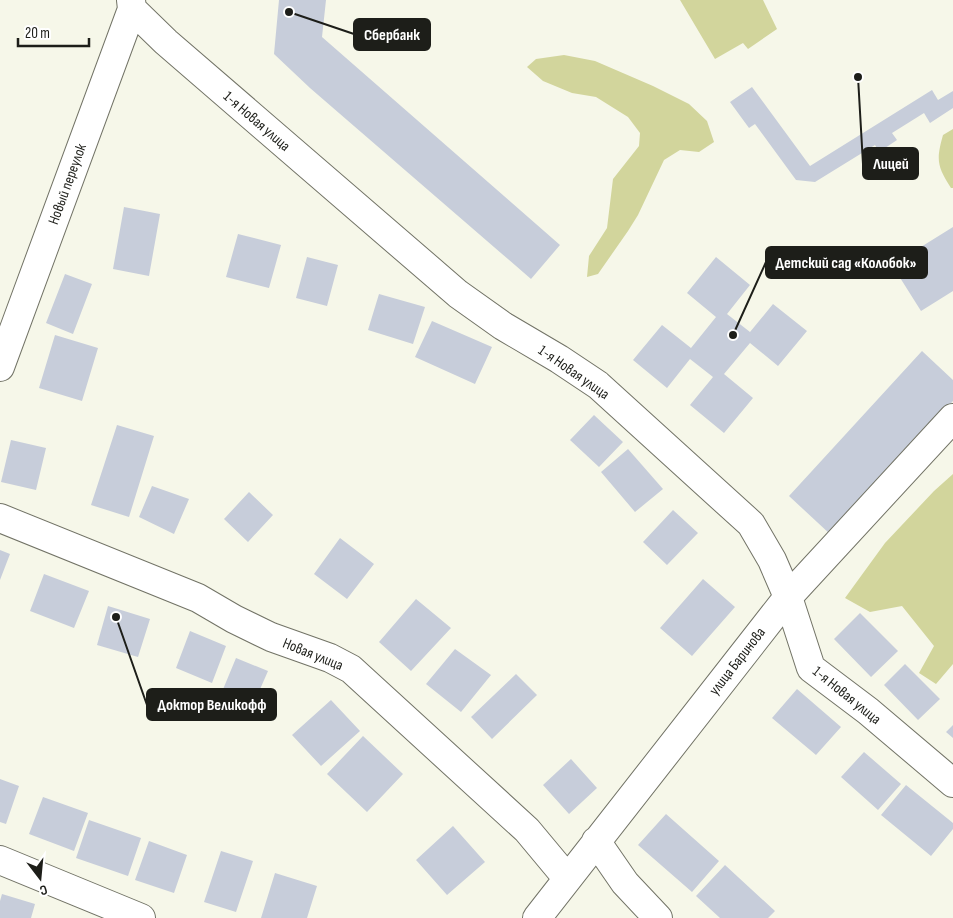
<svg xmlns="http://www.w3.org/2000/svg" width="953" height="918" viewBox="0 0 953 918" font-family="'Sofia Sans Condensed',sans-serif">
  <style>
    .green { fill: #d2d59c }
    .building { fill: #c7cdda }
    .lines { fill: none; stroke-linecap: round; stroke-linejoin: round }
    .minor-casing { stroke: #727366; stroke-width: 30 }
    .minor { stroke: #fff; stroke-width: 28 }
    .labels { text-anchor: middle; stroke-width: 4; stroke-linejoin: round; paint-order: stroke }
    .street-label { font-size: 15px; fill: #1d1e19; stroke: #fff }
    .leader { fill: none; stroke: #1d1e19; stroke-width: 2 }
    .callout-dot { fill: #1d1e19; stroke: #fff; stroke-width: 2 }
    .callout { fill: #1d1e19; stroke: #1d1e19; stroke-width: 2 }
    .callout-label { font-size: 16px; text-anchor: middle; font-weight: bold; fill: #fff }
  </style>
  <rect width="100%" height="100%" fill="#f6f7e9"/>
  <path class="green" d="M680,0H763L777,29L748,49L743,43L715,59Z
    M564,55L595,61L653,86L689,104L707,121L714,142L699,152L680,150L664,160L638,215L628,231L598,274L587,277L589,256L607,228L613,179L639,146L640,133L628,117L596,97L572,93L543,81L527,67L536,59Z
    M953,129V188H951C937,166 936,160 943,135Z
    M953,474V664L936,684L919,673L934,646L902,606L870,612L845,598L885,543L934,491Z"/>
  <path class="building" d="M279,0H326L322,37L560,245L531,279L310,88L274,54Z
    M752,87L810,166L932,90L938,100L953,91V108L930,123L924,113L892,133L897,140L879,152L875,145L815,182L796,180L755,124L749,128L730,102Z
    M124,207L160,214L149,276L113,269Z
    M953,227V291L921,311L892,265Z
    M238,234L281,245L269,288L226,277Z
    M307,257L338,265L327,306L296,298Z
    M716,257L750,285L727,314L750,332L773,304L807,331L778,366L750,343L724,374L753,398L724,433L690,405L713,377L690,359L667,388L633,360L662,325L691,348L716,317L687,293Z
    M65,274L92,284L73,334L46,323Z
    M379,294L425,307L413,344L368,330Z
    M432,321L492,347L475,384L415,357Z
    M55,335L98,348L82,401L39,388Z
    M922,351L953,380V401L831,535L789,496Z
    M594,415L623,442L599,467L570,440Z
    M117,425L154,436L129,517L91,505Z
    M11,440L46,448L36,490L1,482Z
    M628,449L663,489L635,512L601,472Z
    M152,486L189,499L174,534L139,517Z
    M249,492L273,515L248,542L224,519Z
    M673,510L698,533L667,565L643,542Z
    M340,538L374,564L347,599L314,574Z
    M0,550L10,554L0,580Z
    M44,574L89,591L74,628L30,611Z
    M703,579L735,607L692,656L660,628Z
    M416,599L451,628L411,671L379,642Z
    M108,606L150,619L138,657L97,645Z
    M860,613L898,651L871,677L834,639Z
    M190,631L226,646L212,683L176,668Z
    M455,649L491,675L461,712L426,684Z
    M236,658L268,671L250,712L219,699Z
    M905,664L940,699L918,720L884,685Z
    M516,674L537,695L492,739L471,717Z
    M797,689L841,727L816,755L772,718Z
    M331,700L360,731L321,766L292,735Z
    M953,725V738L946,732Z
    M363,736L403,774L367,812L327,774Z
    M864,752L901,784L878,810L841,777Z
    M571,759L597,788L569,814L543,785Z
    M0,779L19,786L6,824L0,822Z
    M906,785L953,823V829L931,856L881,815Z
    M43,797L88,813L74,851L29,834Z
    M666,814L719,861L692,892L638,845Z
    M89,820L141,838L128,876L76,858Z
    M453,826L485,862L447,895L416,860Z
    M149,841L187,855L174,893L135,880Z
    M221,851L253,861L236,912L204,902Z
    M725,865L775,911L768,918H720L696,896Z
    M275,873L317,886L307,918H261Z
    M2,894L35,904L31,918H0V901Z"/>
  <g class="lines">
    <defs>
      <path id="minor" d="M132,9L166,42L458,294L503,326L559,359L598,385L751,524L772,560L788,597L811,668L868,711L953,783
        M0,367L132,9L131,0
        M0,518L198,598L234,619L271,637L330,658L351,669L527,830L567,878
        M596,841L625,883L658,918
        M0,860L141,918
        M537,918L788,597L953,418"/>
    </defs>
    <use href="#minor" class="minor-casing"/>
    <use href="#minor" class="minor"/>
  </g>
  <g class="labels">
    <g class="street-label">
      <text transform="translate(257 121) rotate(41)" y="5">1-я Новая улица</text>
      <text transform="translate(67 184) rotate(-70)" y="5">Новый переулок</text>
      <text transform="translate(574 372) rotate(35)" y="5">1-я Новая улица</text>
      <text transform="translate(313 654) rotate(22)" y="5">Новая улица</text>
      <text transform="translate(737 661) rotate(-52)" y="5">улица Баринова</text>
      <text transform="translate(847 695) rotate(39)" y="5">1-я Новая улица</text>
    </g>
  </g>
  <path class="leader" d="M289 12L354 34M858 77L863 164M733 335L766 262M116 617L147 705"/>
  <g class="callout-dot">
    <circle cx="289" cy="12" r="5"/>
    <circle cx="858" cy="77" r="5"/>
    <circle cx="733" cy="335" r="5"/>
    <circle cx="116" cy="617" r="5"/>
  </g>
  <g class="callout">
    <rect x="354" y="19" width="76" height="31" rx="5"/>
    <rect x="863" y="148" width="55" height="31" rx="5"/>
    <rect x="766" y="247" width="161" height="31" rx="5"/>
    <rect x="147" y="689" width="129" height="31" rx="5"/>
  </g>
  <g class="callout-label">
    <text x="392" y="40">Сбербанк</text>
    <text x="891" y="169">Лицей</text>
    <text x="846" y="268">Детский сад «Колобок»</text>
    <text x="212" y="710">Доктор Великофф</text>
  </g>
  <g transform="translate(40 878) rotate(164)" stroke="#ffffff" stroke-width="4" paint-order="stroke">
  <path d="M0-4L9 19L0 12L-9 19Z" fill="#1d1e19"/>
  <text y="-8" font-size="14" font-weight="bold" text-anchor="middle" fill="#1d1e19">С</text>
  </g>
  <path d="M18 38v8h71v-8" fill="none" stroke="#1d1e19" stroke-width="2.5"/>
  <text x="25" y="38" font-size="15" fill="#1d1e19" stroke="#ffffff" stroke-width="4" paint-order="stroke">20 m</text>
</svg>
